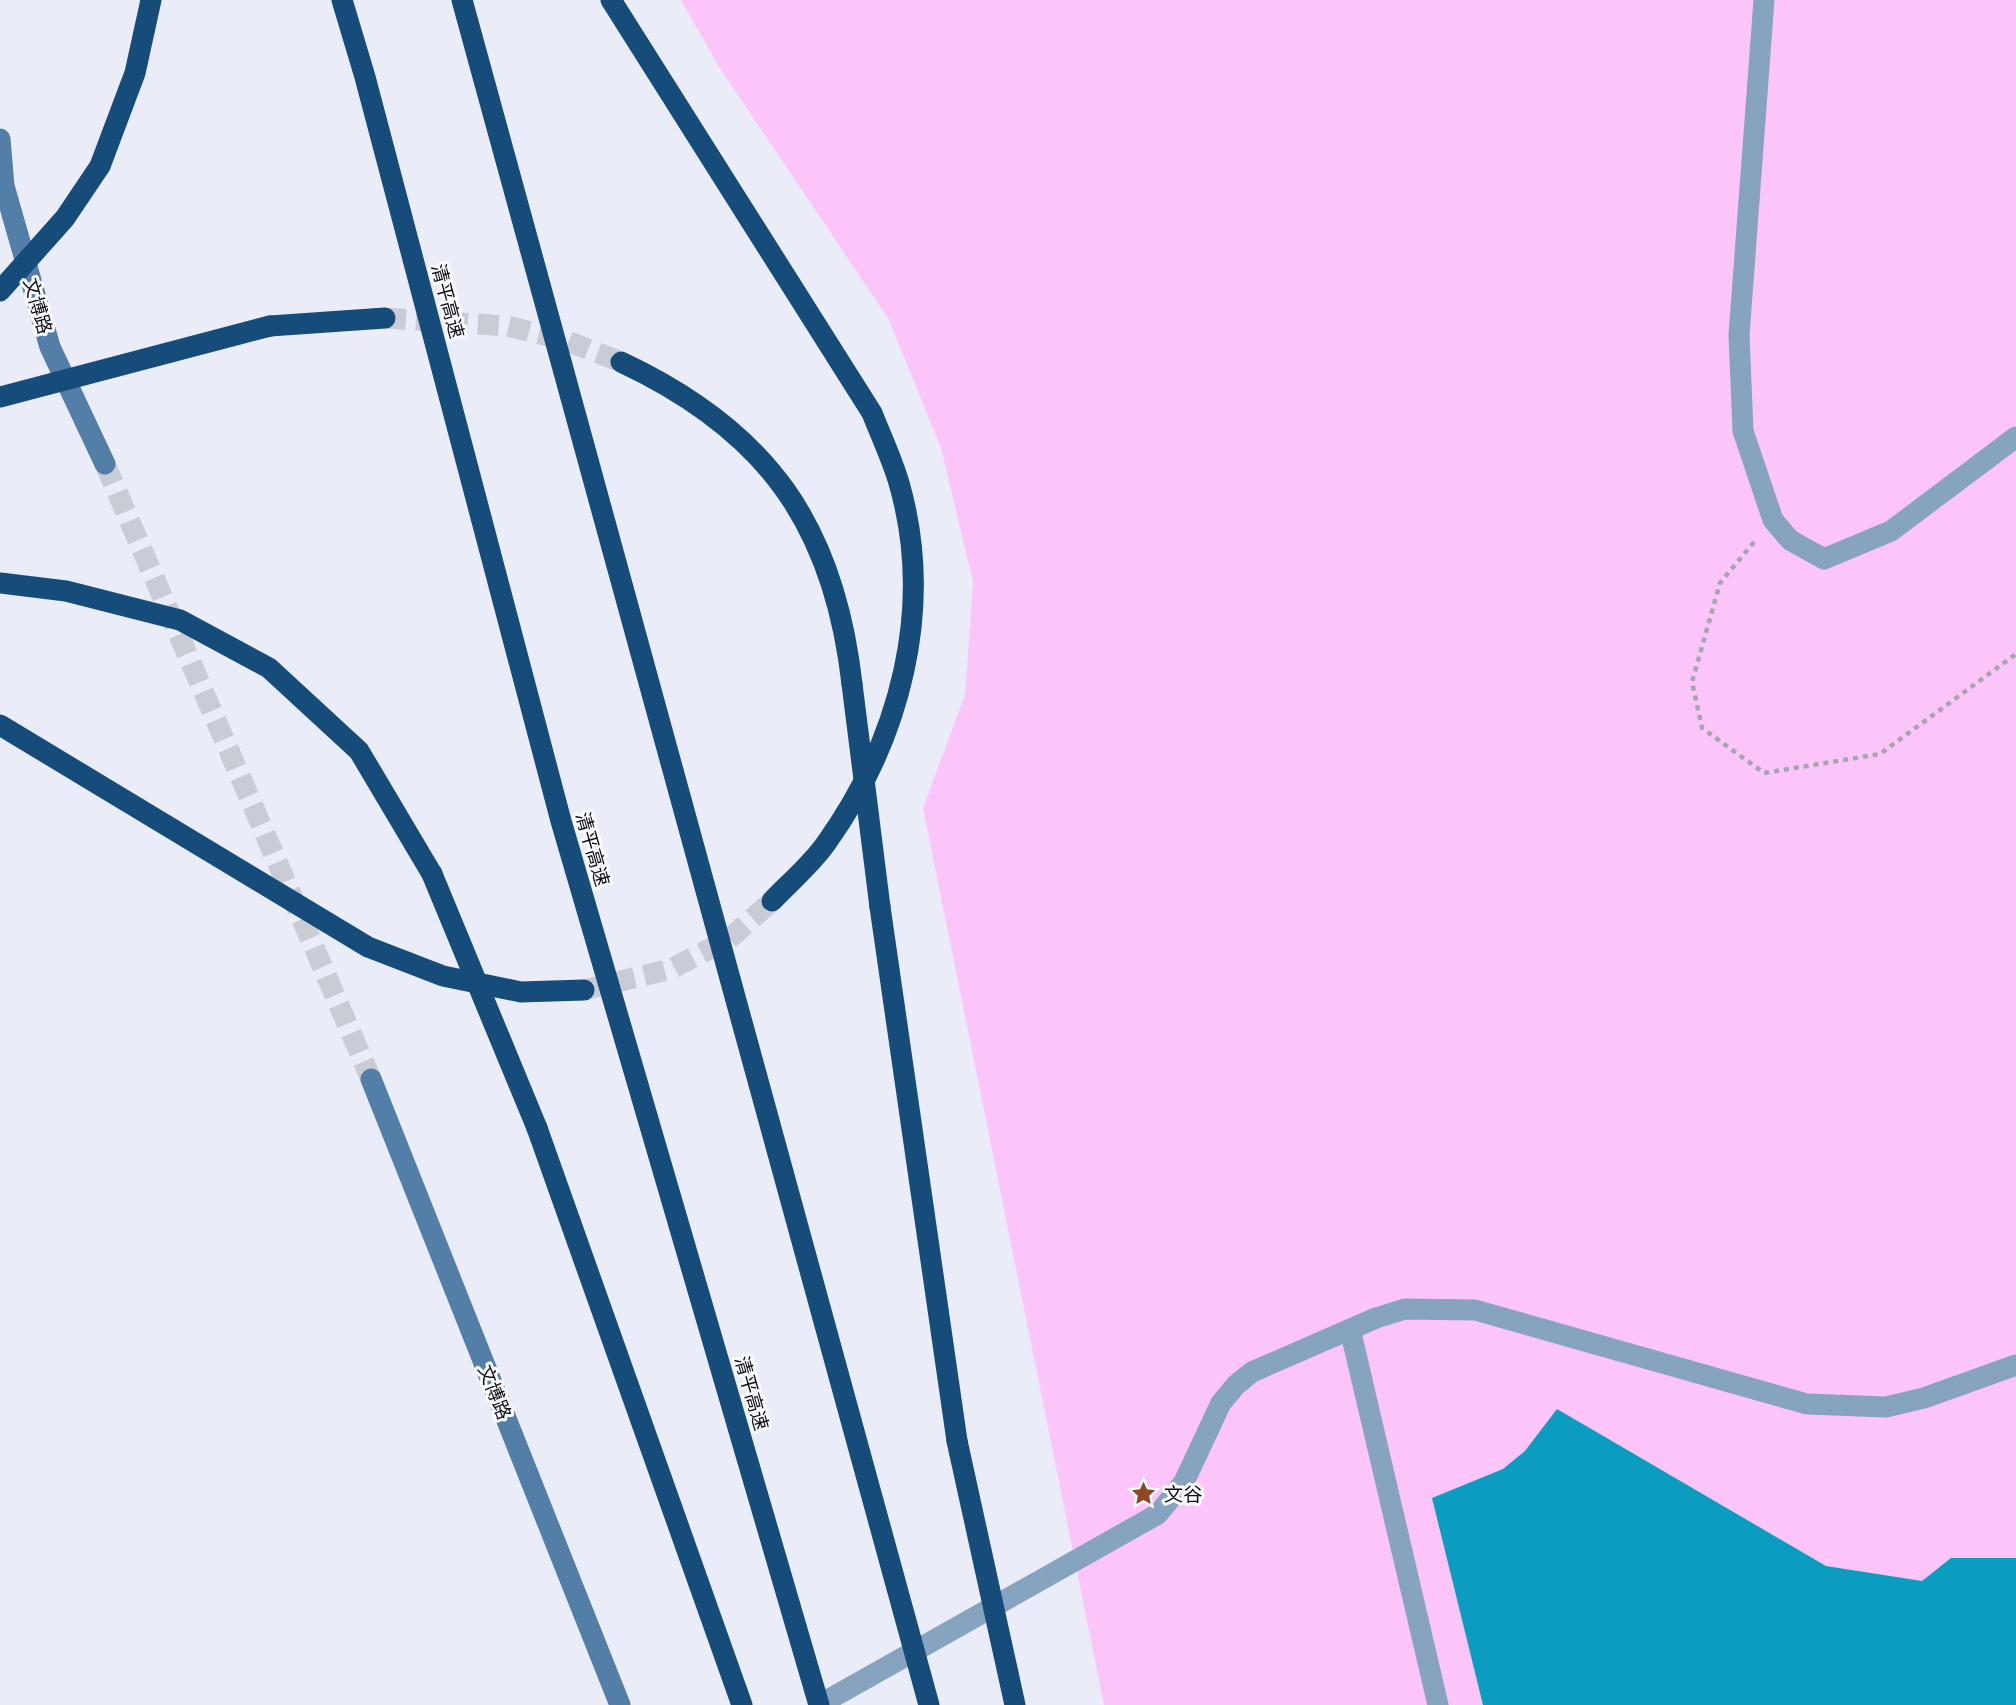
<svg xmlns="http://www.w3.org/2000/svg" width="2016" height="1705" viewBox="0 0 2016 1705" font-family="'Roboto Condensed','Noto Sans SC',sans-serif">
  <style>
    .green { fill: #fbc5fa }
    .water { fill: #0a9dc0 }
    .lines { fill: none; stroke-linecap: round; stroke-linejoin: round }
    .secondary-tunnel { stroke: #c9ccd5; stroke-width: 21; stroke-dasharray: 21 10; stroke-linecap: butt }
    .highway-tunnel { stroke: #c9ccd5; stroke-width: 21; stroke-dasharray: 21 10; stroke-linecap: butt }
    .path { stroke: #a4a6ae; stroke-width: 4.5; stroke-dasharray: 5 5; stroke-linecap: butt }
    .street { stroke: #86a3bf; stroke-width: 21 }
    .secondary { stroke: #527ea7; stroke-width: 21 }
    .highway { stroke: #154c79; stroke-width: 21 }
    .highway-bridge { stroke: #154c79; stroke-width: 21 }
    .labels { text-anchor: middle; stroke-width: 6; stroke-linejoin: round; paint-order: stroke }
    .street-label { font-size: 19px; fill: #0f0f13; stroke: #f9fafe }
    .poi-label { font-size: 19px; fill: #0f0f13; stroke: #f9fafe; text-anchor: start }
  </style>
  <rect width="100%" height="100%" fill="#eaedf7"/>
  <path class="green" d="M681,0H2016V1705H1104L923,808L965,695L973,582L941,448L888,318L719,67Z"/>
  <path class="water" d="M1557,1409L1826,1566L1922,1581L1951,1558H2016V1705H1483L1432,1498L1503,1469L1525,1451Z"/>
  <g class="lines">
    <path class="secondary-tunnel" d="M105,464L371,1079"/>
    <path class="highway-tunnel" d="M385,318L507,326L565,340L621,362
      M584,990L671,969L729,939L772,901"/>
    <path class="path" d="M1754,542L1720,583L1692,682L1702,728L1764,773L1880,754L2016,654"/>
    <path class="street" d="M1764,0L1739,335L1743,431L1773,520L1790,540L1824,559L1891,531L2016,437
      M1350,1329L1438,1705
      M819,1705L1158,1514L1184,1482L1221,1403L1236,1385L1252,1372L1376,1318L1405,1309L1475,1310L1807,1404L1886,1407L1924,1398L2016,1365"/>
    <path class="secondary" d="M0,139L4,186L50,347L105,464
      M371,1079L620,1705"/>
    <path class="highway" d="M611,0L872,413C881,436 892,459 899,483C935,608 900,739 827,842C812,864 790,882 772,901
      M100,166L135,73L151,0
      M270,326L385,318
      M621,362C766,430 834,524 852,684
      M0,583L66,591L180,620L269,668L359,751L432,874
      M0,725L368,947L443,976L521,992L584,990
      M880,907L957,1441
      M537,1128L742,1705"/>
    <path class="highway-bridge" d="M342,0L365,77L561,821L819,1705
      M462,0L929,1705
      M0,291L65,218L100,166
      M0,397L270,326
      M852,684L880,907
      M432,874L537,1128
      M957,1441L1015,1705"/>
  </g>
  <defs>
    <symbol id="sight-bare" viewBox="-9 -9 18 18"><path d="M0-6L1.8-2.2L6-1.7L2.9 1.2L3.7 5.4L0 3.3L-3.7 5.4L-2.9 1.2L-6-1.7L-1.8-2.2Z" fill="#8d4722" stroke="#f9fafe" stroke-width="2.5" paint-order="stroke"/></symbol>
  </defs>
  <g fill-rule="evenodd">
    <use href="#sight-bare" x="1126" y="1476" width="35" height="35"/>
  </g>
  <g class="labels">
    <g class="street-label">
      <text transform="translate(448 301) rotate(75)" y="7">清平高速</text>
      <text transform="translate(38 306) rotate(74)" y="7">文博路</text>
      <text transform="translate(593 849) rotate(74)" y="7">清平高速</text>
      <text transform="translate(495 1392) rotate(68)" y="7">文博路</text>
      <text transform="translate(752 1393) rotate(74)" y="7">清平高速</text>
    </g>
    <g class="poi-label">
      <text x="1164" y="1501">文谷</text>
    </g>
  </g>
</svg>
